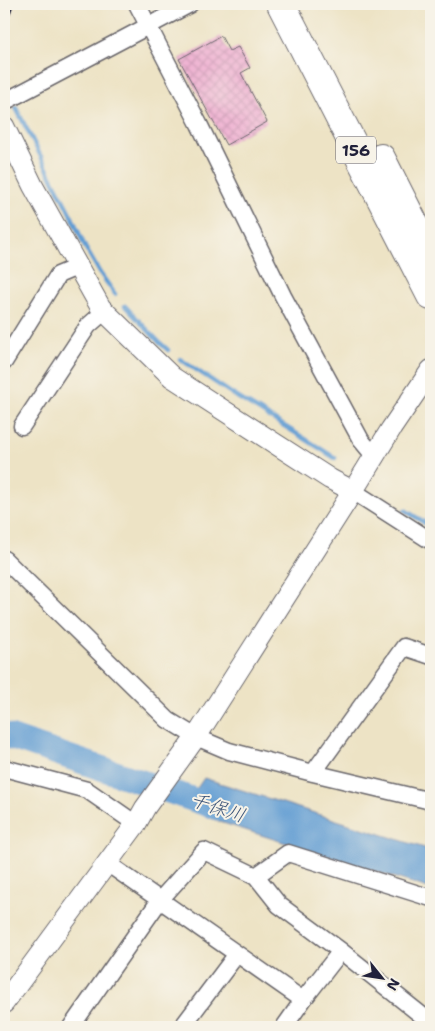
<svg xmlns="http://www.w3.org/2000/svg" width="435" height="1031" viewBox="0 0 435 1031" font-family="'Shantell Sans','Klee One',sans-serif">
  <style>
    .water { fill: #649ed3; stroke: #436087 }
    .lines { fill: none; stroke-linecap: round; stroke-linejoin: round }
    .stream { stroke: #649ed3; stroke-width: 4.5 }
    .river { stroke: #649ed3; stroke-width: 25 }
    .building { fill: url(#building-cross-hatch) }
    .minor-casing { stroke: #69666b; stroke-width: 19 }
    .tertiary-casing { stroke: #69666b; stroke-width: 22 }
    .trunk-casing { stroke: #69666b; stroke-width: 30 }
    .minor { stroke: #fff; stroke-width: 16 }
    .tertiary { stroke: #fff; stroke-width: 20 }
    .trunk { stroke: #fff; stroke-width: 28 }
    .rail-casing { stroke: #22223b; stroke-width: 5.5 }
    .rail { stroke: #f7f3e8; stroke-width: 4; stroke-dasharray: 11; stroke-linecap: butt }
    .labels { text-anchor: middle; stroke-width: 4; stroke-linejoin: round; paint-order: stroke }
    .shield { fill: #f7f3e8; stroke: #62616f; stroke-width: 1 }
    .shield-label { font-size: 16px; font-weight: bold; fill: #22223b }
    .water-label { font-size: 19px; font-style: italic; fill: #3c5478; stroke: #f7f3e8 }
  </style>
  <defs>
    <pattern id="building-cross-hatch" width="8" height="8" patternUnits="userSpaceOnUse" patternTransform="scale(1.25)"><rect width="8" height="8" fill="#eeadd0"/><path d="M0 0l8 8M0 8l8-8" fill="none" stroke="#cc95b4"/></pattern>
  </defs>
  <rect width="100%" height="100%" fill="#f7f3e8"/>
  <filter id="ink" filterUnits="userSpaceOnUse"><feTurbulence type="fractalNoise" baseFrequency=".02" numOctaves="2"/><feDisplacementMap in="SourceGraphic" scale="10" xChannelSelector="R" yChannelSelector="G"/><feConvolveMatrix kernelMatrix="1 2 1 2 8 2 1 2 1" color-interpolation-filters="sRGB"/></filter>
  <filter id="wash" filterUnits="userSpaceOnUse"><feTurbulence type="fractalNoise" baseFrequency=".0096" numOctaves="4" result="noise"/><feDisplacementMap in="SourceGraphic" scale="20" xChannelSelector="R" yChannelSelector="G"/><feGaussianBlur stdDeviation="1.12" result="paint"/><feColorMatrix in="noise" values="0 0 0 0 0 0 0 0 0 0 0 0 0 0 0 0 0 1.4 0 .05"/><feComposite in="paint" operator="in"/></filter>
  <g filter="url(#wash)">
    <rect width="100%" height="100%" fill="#ede3c5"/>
    <path class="water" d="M204,778L431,850V889L223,823L184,807Z"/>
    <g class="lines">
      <path class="stream" d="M4,85L6,89
        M16,108L72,217L85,247L100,273L115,294
        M125,306L159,342L168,350
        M180,359L237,397L307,440L335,458
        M405,510L431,527"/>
      <path class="river" d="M4,735L221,809"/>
    </g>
    <g id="blocks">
      <path class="building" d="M221,36L229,51L238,47L250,68L241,73L267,122L226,145L179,59Z"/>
    </g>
  </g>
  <g filter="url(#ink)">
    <use href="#blocks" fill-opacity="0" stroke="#69666b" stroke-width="1"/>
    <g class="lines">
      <defs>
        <path id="minor" d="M137,4L199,124L283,296L361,440L375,457
          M4,102L190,4
          M4,362L58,275L77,267
          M22,426L88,326L105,311
          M353,491L431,541
          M4,559L168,720L196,737L229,751L313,773L431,801
          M4,768L87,790L136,824
          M313,773L404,647L431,656
          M107,863L303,1000
          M256,876L288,853L431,898
          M71,1027L160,900L204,851L256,876L279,905L341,951L430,1022L427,1027
          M182,1027L237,954
          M284,1027L303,1000L341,951"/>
        <path id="tertiary" d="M4,126L33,186L101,308L172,377L330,479L353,491
          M4,1003L136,824L145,808L196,737L353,491L391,429L431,370"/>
        <path id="trunk" d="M281,4L431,296
          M381,158L427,249"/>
      </defs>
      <use href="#minor" class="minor-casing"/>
      <use href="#tertiary" class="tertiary-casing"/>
      <use href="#trunk" class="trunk-casing"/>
      <use href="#minor" class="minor"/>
      <use href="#tertiary" class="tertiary"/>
      <use href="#trunk" class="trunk"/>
      <defs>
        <path id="rail" d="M4,25L11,4"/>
      </defs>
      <use href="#rail" class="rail-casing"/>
      <use href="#rail" class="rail"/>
    </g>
  </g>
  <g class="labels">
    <rect class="shield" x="336" y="136.5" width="40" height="27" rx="4"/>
    <g class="shield-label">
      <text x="356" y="156">156</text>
    </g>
    <g class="water-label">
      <text transform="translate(218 807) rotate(18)" y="7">千保川</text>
    </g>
  </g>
  <rect width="435" height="1031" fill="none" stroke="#f7f3e8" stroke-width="20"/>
  <g transform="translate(382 978) rotate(120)" stroke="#f7f3e8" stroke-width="4" paint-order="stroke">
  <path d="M0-4L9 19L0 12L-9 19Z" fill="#22223b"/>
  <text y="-8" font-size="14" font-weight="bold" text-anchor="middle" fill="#22223b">N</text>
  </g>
</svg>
